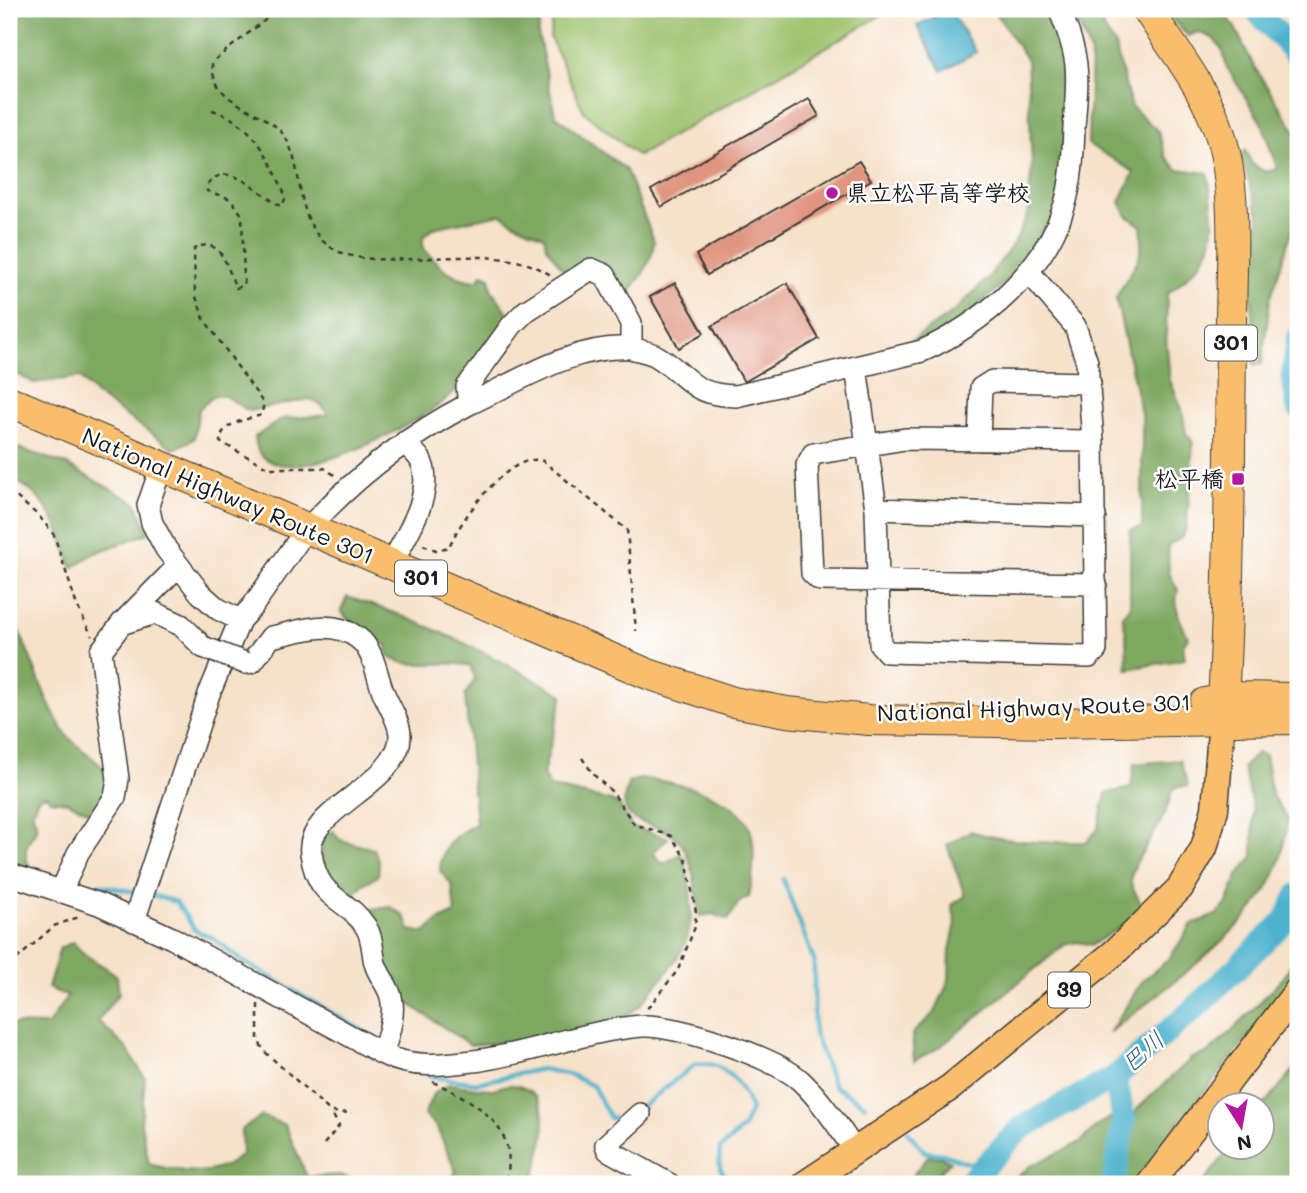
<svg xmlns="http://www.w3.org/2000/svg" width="1307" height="1193" viewBox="0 0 1307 1193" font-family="Mali,'Klee One',sans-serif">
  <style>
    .green { fill: #9ec26d; stroke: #5d6f44; stroke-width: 2 }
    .forest { fill: #7ea860; stroke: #4d623e; stroke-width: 2 }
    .water { fill: #4eb3cd; stroke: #356874; stroke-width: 2 }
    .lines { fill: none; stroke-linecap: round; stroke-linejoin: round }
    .stream { stroke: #4eb3cd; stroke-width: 4.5 }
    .river { stroke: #4eb3cd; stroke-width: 24 }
    .building { fill: #e09580 }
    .minor-casing { stroke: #3d3a36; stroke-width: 24 }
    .major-casing { stroke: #3d3a36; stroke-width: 29 }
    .highway-casing { stroke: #3d3a36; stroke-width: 32 }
    .path { stroke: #3d3a36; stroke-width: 2.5; stroke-dasharray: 5 5; stroke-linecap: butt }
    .minor { stroke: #fff; stroke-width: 21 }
    .major { stroke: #f9be6d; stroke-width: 26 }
    .highway { stroke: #f9be6d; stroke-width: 30 }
    .minor-bridge-casing { stroke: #3d3a36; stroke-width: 24; stroke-linecap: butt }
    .minor-bridge { stroke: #fff; stroke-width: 21 }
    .poi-dot { fill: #b5179e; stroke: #fff; stroke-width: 2.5 }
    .labels { text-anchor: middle; stroke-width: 5; stroke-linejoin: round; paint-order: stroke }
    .shield { fill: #fff; stroke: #606060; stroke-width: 2 }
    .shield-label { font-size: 21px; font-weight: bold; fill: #1c1c1c }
    .poi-label { font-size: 23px; font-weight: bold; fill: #1c1c1c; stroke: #fff; text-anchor: start }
    .street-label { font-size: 23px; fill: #1c1c1c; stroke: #fff }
    .water-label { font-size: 24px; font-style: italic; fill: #32606c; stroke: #fff }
  </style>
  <rect width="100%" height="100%" fill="#fff"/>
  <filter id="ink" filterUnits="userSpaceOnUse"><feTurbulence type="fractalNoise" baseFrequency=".0143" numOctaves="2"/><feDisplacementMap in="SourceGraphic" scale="14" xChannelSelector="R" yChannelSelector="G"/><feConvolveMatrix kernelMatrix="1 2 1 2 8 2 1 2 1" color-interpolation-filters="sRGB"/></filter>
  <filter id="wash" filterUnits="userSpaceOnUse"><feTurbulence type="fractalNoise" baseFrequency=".00686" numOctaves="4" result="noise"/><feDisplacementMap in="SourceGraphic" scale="28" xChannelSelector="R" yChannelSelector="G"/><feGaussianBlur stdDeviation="1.57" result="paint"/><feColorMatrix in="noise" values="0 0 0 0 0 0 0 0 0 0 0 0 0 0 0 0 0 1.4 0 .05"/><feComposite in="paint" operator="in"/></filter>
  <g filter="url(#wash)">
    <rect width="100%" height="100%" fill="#f6e1c9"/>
    <path class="green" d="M554,9H892L638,156L584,112L550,37Z"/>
    <path class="forest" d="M9,9H542L538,33L555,115L626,170L654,241C653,264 638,280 625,298L604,263L593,262L566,273L547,248L544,236L513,222L501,214L433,228L423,237V248C437,265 456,283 479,280L482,274L490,277L491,289L512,318C490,346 470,379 444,401C416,425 287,494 259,452C256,449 256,441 255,437L282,419L328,415L322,406L310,399L249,411L225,396H214L199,409L194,439L174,449L96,395L80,377L34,383L9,370Z
      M993,9H1052L1073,61L1058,209L1023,267L945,334L899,349L955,311L988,278L1016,240L1027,216L1032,165L1027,60Z
      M1092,9L1115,46L1131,106L1158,131L1166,157L1177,169L1208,173C1216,237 1222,251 1167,294L1166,336L1170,381L1182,409L1186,434L1193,442L1187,525L1182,537L1168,546L1169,573L1178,590C1173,607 1180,621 1188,637L1183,645L1185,659L1127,669L1126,633L1122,615L1130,608V530L1142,528V418L1116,298C1130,269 1146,260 1141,226L1127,216L1120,202L1134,172L1088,144L1091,54L1073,10Z
      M1170,9H1219L1233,24L1255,68L1298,135V211L1270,300L1262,364L1255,366L1251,357L1253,316L1249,271L1259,231V214L1241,157L1245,150L1252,164L1266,172L1277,168L1262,124L1226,66L1223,51L1213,38L1198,32L1188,36L1171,18Z
      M9,445L65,464L136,503L149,533L95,553L72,568C59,528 49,496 9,477Z
      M347,597C424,620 493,656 563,695L543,775L550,787L611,801L619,805L632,827L668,838L653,853L663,864L680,854L684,858C696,914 697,942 656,985C649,993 644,1004 635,1010C596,1036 516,1042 470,1045L405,1001L396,991L365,915L370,909L391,907L405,917L410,930L425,933L438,921L455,913L452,885L440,871C439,848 455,834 476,824L465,695L475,679L471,666C445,658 410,672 388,656L387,645L362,637L341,611Z
      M9,612C32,650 40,697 66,734C76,748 108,765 109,780C110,792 101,805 96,815L68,802L50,800L46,795L38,798L32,812C44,837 27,833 26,851C25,857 29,863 29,869L9,861Z
      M1257,753L1265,755L1272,796L1288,819C1284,840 1282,863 1271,882C1242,936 1158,993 1109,1033L1143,980L1169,959L1192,924L1216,915L1226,905L1238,875L1253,856V810L1243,767Z
      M1180,760L1188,786L1176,787L1171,792C1170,820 1128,863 1131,882C1133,893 1142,901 1144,912L1092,945L1077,942L1064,945L940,1047L914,1061L912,1034L935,1012L949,980L950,950L956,923L952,905L965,896L947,845L970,831C1009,843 1047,843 1087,842L1098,829L1106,793L1131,788L1134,764Z
      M640,779C670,780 730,794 747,822C758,841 753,876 749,897L739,902L728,920L713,914L700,916C695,891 695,863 680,842C663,818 608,832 629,782Z
      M333,831L340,840L374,849L379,862L378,876L363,884L347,903L321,873L322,838Z
      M73,942C85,959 102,963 117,976L119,993L98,1021L127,1049L145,1078L141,1124L149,1164C181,1172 216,1180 242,1154L241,1130L262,1116L285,1125L307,1177L341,1175L351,1179L349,1184H9V1024L48,1025L67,996L48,988L60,948Z
      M1298,951V975L1282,996L1177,1125L1139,1184H1122L1129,1129L1137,1109L1192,1058L1208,1053L1230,1033L1284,977Z
      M1298,1065V1184H1202L1230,1148H1262V1107Z
      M449,1084C463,1086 478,1089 493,1089C500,1088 507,1083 514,1085C561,1094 541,1153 532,1184H449L456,1171L436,1126L424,1115L433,1094Z
      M1110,1118L1116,1122L1110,1184H1009L1030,1166L1081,1142L1097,1125Z
      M928,1156L941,1157L950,1161L930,1184H906Z"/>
    <path class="water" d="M949,9L976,52L942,71L917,26Z"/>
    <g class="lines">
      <path class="stream" d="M783,879L814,961V1033L834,1086L865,1105
        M73,885L89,889L99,885L136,892
        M148,894L176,902L195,930L213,938L242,961L375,1038
        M426,1073L432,1077L477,1083L541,1069L571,1075L593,1086L610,1118L621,1120
        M640,1108L694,1065C724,1058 741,1084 751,1109L743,1128L720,1149C718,1169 719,1174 737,1184
        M908,1132L925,1152L943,1154L983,1168"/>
      <path class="river" d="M1255,9L1298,56
        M1298,338L1293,376L1298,407
        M967,1184L1020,1129L1115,1077L1194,1009L1285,921L1298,895
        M1113,1184L1124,1121L1115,1077"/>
    </g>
    <g id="blocks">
      <path class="building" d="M809,99L819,116L661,207L651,190Z
        M859,161L871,180L707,275L696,255Z
        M675,283L704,333L679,348L650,297Z
        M787,283L819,339L744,382L712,326Z"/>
    </g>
  </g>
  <g filter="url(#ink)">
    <use href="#blocks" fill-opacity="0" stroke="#3d3a36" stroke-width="2"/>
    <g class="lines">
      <defs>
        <path id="minor" d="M856,367L876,509L880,644L887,652L1089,657L1096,650L1093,441L1087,362L1075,326L1029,272
          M469,404C519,381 575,344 631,348
          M979,440L981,388L992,381L1090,383
          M1093,441L905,439L813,454L807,465L812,573L820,580L1096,584
          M161,468L148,505L152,523L166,549L200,593L218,609L240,620L252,607L298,541
          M876,509L1095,516
          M314,522C359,474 411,434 469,404L467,387L512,325L526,311L591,269L605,275L631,323V348C640,351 651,352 658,357C692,378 690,395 736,396L922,351C982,324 1044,272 1064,207C1072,182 1073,155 1074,128C1078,74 1081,60 1059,9
          M391,565C405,537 437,491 420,459C416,453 409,448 405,442
          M124,623L155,613L181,625L203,647
          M245,663L252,662L271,637C301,631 331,618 358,638C373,649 376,672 382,689C387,703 399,720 400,734C402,784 304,809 311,853C318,902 345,895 366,927C373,938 372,951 375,963C378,975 388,985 391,997C396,1015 387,1036 383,1054
          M9,874L99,904L172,938L383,1054C414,1070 448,1064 481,1060C535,1052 588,1030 642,1026C676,1024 777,1058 801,1081C823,1102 839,1128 856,1152
          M61,892L78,853L115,797L118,779L101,651L122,623L177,567
          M134,921L209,694L240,620
          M640,1114L606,1145L608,1150L669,1184"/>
        <path id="major" d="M805,1184L951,1087L1115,952L1180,888L1204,848L1215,809L1222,719
          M1150,1184L1298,990"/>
        <path id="highway" d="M1147,9C1174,50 1206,89 1221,137C1238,193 1231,268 1231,327C1230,458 1230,589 1222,719
          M9,401L648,674L733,702L787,712L869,720L1054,723L1298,719
          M1205,703L1237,697L1298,698"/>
      </defs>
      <use href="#minor" class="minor-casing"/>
      <use href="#major" class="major-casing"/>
      <use href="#highway" class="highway-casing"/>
      <path class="path" d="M267,9L265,20L212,62C211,106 262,107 283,134C304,163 294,210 321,239C363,286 488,231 552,276
        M212,110C256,124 269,158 286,197L282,206C264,200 228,154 207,186V191L231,199L242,215L244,281L243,286L236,288C228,272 222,233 194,249L195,294L204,319L264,404L261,415C246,420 220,423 220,442L269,468H324L336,476
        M9,491L39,516L54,535L77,606L92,636
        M423,545L436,550L449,547C460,520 510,450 543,461L627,530L636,631
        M582,758L594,775L613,793L634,824L671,836L686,859L696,912L695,927L678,970L646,1010
        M9,949L19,957
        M9,966L54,926L79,917
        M258,1004V1040L264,1051L331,1112L352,1113
        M433,1082C478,1102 522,1129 505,1184
        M324,1144L339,1126L331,1112"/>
      <use href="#minor" class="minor"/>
      <use href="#major" class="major"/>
      <use href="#highway" class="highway"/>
      <defs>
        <path id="minor-bridge" d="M203,647L245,663"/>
      </defs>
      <use href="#minor-bridge" class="minor-bridge-casing"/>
      <use href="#minor-bridge" class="minor-bridge"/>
    </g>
  </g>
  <g class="poi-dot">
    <circle cx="832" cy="193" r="7"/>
    <rect x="1231" y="472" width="14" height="14" rx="3.5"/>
  </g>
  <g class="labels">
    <g class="shield">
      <rect x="1205" y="325.5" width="52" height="35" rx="5"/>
      <rect x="395" y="560.5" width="52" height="35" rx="5"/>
      <rect x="1048" y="972.5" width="42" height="35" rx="5"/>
    </g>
    <g class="shield-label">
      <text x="1231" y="350">301</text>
      <text x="421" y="585">301</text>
      <text x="1069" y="997">39</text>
    </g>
    <g class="poi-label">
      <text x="846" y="201">県立松平高等学校</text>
      <text x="1224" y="487" text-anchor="end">松平橋</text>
    </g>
    <g class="street-label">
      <text transform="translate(228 496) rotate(23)" y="8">National Highway Route 301</text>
      <text transform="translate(1034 708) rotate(-2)" y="8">National Highway Route 301</text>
    </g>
    <g class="water-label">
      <text transform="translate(1143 1052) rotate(-41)" y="8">巴川</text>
    </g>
  </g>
  <rect width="1307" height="1193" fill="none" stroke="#fff" stroke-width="35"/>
  <g transform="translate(1241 1126) rotate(169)"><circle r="33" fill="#ffffff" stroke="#a4a4a4" stroke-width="2"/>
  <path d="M0-5L12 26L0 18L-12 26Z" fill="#b5179e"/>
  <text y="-10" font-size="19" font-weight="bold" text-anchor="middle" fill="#1c1c1c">N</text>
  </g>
</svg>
